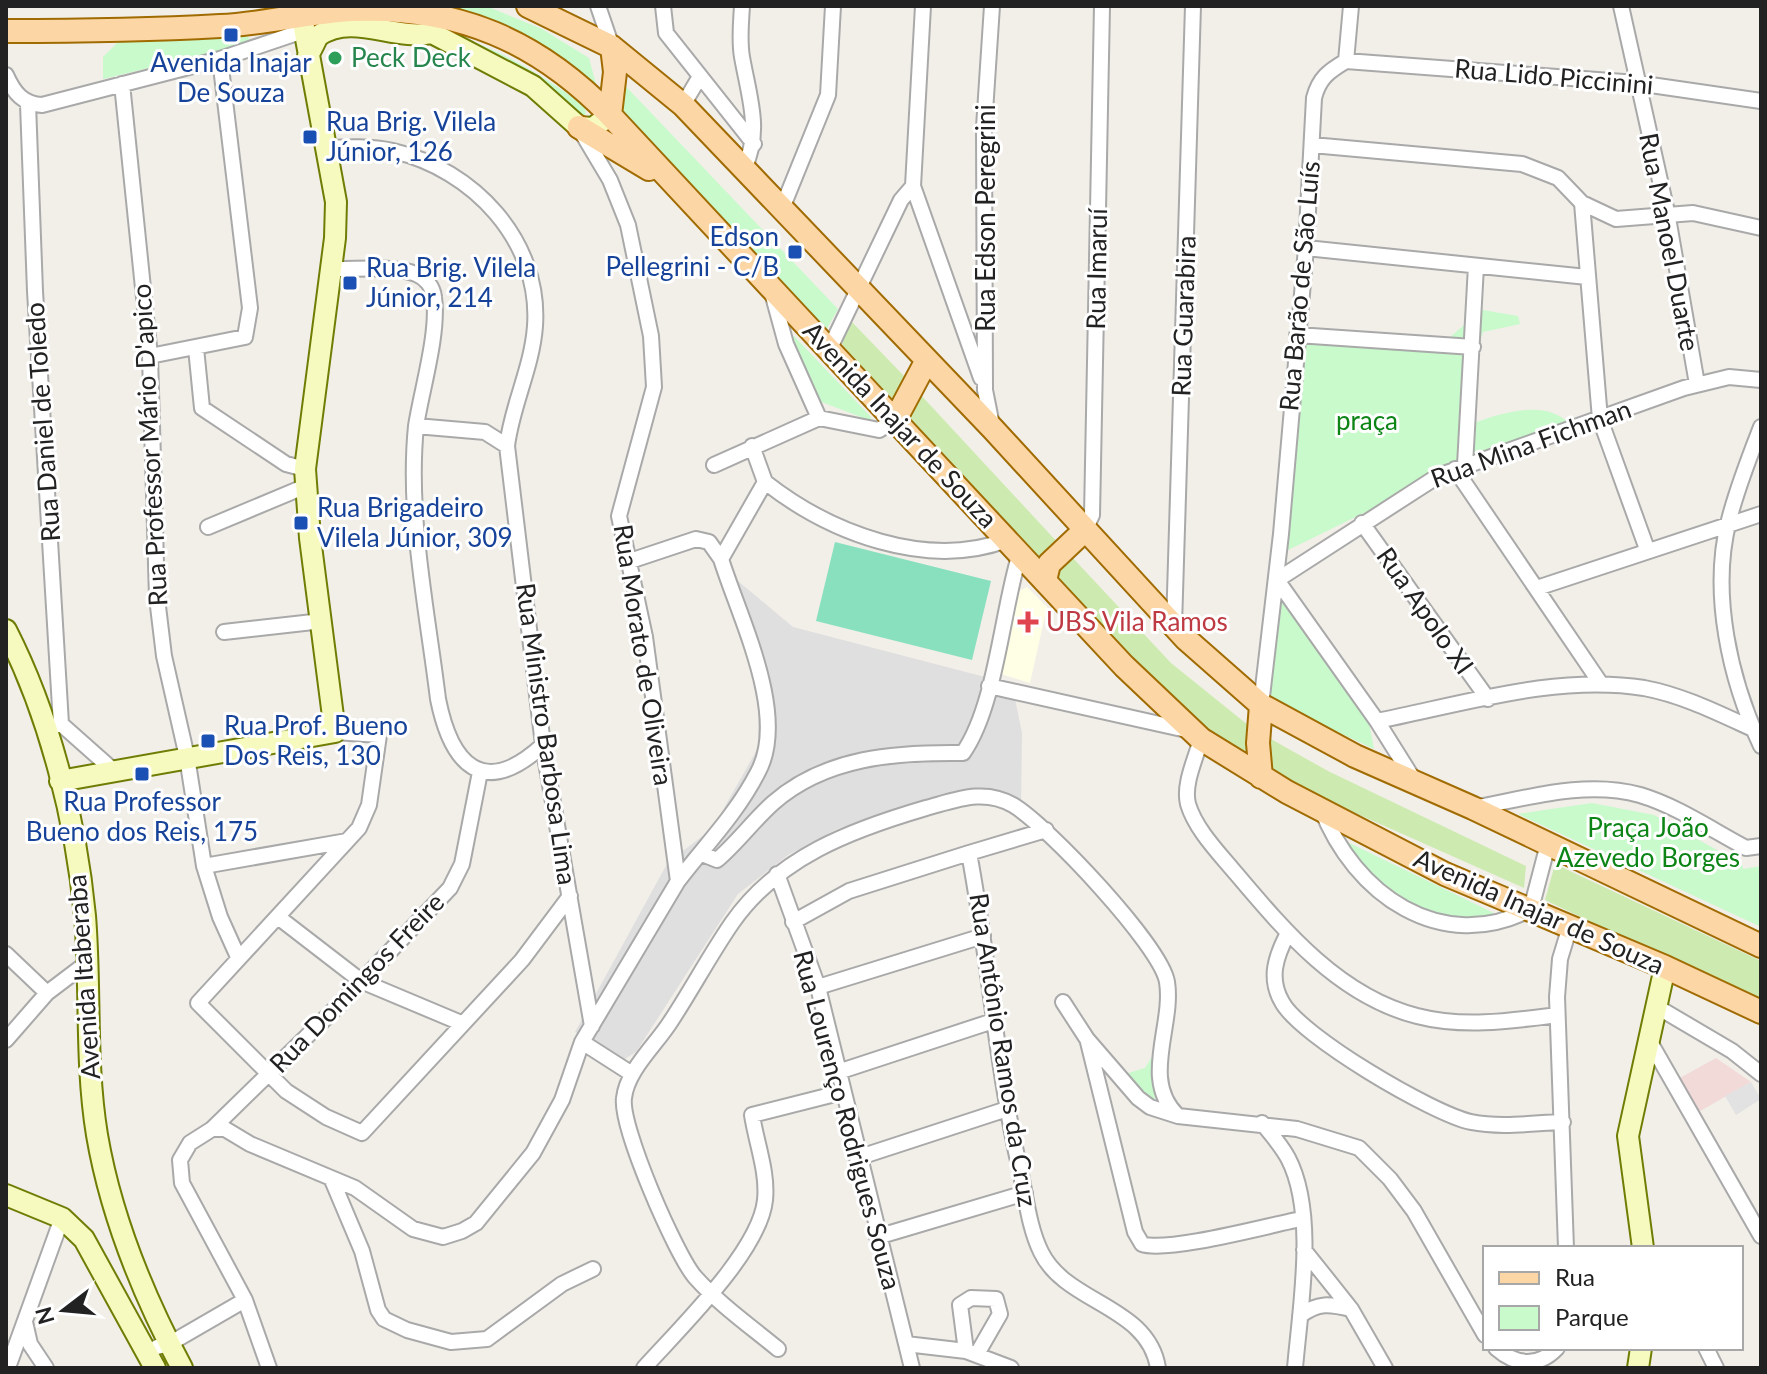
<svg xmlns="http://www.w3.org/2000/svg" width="1767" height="1374" viewBox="0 0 1767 1374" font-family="Lato,sans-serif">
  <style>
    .residential { fill: #e0dfdf }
    .commercial { fill: #f2dad9 }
    .education { fill: #ffffe5 }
    .grass { fill: #cdebb0 }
    .park { fill: #c8facc }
    .pitch { fill: #88e0be }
    .parking { fill: #e2e2e2 }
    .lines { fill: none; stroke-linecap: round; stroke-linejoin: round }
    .street-casing { stroke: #a9a9a9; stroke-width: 18 }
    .secondary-casing { stroke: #707d05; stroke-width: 24 }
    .primary-casing { stroke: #a06b00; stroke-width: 26 }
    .street { stroke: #fff; stroke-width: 14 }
    .secondary { stroke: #f7fabf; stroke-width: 20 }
    .primary { stroke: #fcd6a4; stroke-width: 22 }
    .transit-dot { fill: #1a4fb4; stroke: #fff; stroke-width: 3 }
    .leisure-dot { fill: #2e9e5b; stroke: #fff; stroke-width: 3 }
    .health-dot { fill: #e0444e; stroke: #fff; stroke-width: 3 }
    .labels { text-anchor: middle; stroke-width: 6; stroke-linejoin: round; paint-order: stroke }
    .leisure-label { font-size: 26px; fill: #27864d; stroke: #fff; text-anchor: start }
    .transit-label { font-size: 26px; fill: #164399; stroke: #fff; text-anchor: start }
    .street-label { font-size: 26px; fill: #222; stroke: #fff }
    .park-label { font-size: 26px; fill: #0c8416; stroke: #fff }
    .health-label { font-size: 26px; fill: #be3a42; stroke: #fff; text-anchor: start }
  </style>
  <rect width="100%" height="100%" fill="#f2efe9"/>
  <path class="residential" d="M714,561L793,627L1012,684L1022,733L1021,805L964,790L837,829L788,855L738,894L636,1052L620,1062L575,1032L668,862L712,829L758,748L759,687Z"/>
  <path class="commercial" d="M1716,1058L1751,1082L1695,1114L1676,1080Z"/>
  <path class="education" d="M1027,587L1047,607L1030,683L1001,674L1019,591Z"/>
  <path class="grass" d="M851,321L904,376L891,404L845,357L841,336Z
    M919,393L1060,545L1041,565L903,418Z
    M1072,557L1171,663L1248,725L1247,759L1195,723L1056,586L1059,568Z
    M1262,734L1328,771L1526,866L1524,888L1281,780L1266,771Z
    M1555,864L1761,961V1003L1545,900Z"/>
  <path class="park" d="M411,6L491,8L542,29L589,58L596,84L594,93Z
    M372,19C462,28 511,54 584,105L586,113L582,120L500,67Z
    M245,34L253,43L103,79V57L124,36Z
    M615,75L838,309L825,332L615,116Z
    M1465,307L1518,316L1520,324L1483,332L1475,353L1472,424C1500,413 1548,398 1570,425L1468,462L1284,552L1292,342L1449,338L1464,325Z
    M794,336L871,417V421L819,401L791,337Z
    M1274,579L1369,723L1374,749L1257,694Z
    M1592,803L1654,815L1742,864L1743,869L1761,866V927L1518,814Z
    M1337,837L1500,916L1458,926L1379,889Z
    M1158,1047L1154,1111L1122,1075L1145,1068Z"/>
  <path class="pitch" d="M835,542L991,581L972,660L816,621Z"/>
  <path class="parking" d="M1751,1082L1761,1099L1736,1115L1725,1096Z"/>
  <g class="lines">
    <defs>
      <path id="street" d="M598,6L612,47
        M663,6L666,33L754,144
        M742,6C741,23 739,40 742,57C749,97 762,131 744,169
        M923,6L913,186L981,378
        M1621,6L1667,212L1697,384
        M1346,61L1637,83L1761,101
        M6,75C14,93 23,104 42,105L220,59L303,31
        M122,84L150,356L157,598L164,656L187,757L204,866L220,917L238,957
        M28,104L35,291L61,724L45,728
        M683,105L699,78
        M1312,145L1522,164L1558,178L1582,203L1616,219L1693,213L1761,228
        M325,148C347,147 371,146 393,151C473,169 541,241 535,326C532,368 512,405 507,446L543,745L592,1026
        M1582,203L1600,419L1647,549
        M781,211L828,95L833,6
        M1306,248L1587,277
        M330,269C356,270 391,265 416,274C426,278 433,287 434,297C439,333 422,388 416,426
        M771,289L786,344L819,418
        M1297,335L1473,347
        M196,348L202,408L286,464L305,469
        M829,350L901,200L913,186
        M150,356L245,337L250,308L220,59
        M992,425L985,390L984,127L992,6
        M1761,427C1749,458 1737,488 1729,520C1710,593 1730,680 1761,746
        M507,446L485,432L416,426C407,516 427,609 438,699C451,764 483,800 543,745
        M714,465L819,418L879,430L895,420
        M1465,465L1476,266
        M1455,469L1601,684
        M765,482C830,533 926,570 1007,540
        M1362,523L1488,699
        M208,527L306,486
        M1085,530L1092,515L1102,6
        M721,559L765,482L752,446
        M630,561L696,539L709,542L721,559C739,617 789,715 758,772C735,816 707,843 678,881
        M1277,580L1438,476L1684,388L1729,377L1761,380
        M1277,580L1377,721L1414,780
        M1537,588L1761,514
        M1174,626L1193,6
        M224,632L322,621
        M989,686L1191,731
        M1261,705L1281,534L1306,248L1314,98C1319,78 1329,71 1346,61L1351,6
        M1377,721C1463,704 1557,674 1644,688C1682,695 1718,713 1753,729
        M61,724L114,771
        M335,732L379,735L369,805L359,828L198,1003L286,1091L326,1117L362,1133L522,960L570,896
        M1201,739C1196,758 1183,784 1188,804C1195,828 1217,851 1233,870C1283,929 1338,996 1417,1016C1463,1028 1511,1021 1557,1015
        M1321,808C1354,894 1441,956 1531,909L1548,844
        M1473,808C1528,798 1585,780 1640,795C1677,806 1712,830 1746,848L1761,846
        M1046,830L969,853C989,958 996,1066 1020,1170C1026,1197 1029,1228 1041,1252C1066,1304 1148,1305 1158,1368
        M702,854L717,860C737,843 753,821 773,803C825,757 896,752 963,753C996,706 1002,610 1020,553
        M204,866L347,841
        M777,874L818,987L912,1368
        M278,917L361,981L461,1023
        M793,922L849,891L969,853
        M1288,933C1276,956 1268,978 1282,1002C1300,1036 1433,1114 1471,1122C1501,1128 1533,1123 1563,1122
        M6,954L47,993
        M818,987L983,936
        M1063,1002L1087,1039L1138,1098L1150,1107L1178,1116L1297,1129L1359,1148L1390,1179L1414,1211L1485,1335
        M1659,1008L1732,1051L1761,1074
        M6,1040L47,993L88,962
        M582,1042L632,1074
        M1088,1042L1135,1232L1142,1244C1167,1253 1270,1225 1301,1219
        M1650,1042L1761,1236
        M838,1072L993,1021
        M1262,1123C1271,1134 1281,1145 1288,1158C1317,1213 1300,1308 1295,1368
        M212,1129L340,1004L450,888L462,864L480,772
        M857,1158L1007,1109
        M332,1180L362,1251L378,1310L384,1319L407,1330L451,1342L487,1339L562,1284L593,1269
        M877,1237L1025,1193
        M1566,1248L1557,997L1560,959L1570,926
        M1304,1250L1351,1309L1385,1368
        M1300,1316C1318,1302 1330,1304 1351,1309
        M25,1322L30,1344L46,1368
        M906,1344L966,1351L1011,1368
        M157,1347L169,1344L245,1300
        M1496,1348C1515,1365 1538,1368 1557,1348
        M1706,1348L1716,1368
        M778,1349C750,1326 719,1304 695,1277C676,1255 620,1127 624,1098C627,1070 656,1045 671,1021C692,989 710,955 732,923C778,857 851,830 926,808C956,800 984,788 1013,805C1047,825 1161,946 1167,982C1174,1026 1140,1080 1178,1116
        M966,1351L960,1305L971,1298L996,1299L1000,1314L977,1354
        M10,1362L62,1218
        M269,1368L245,1300L182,1183L180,1160L190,1143L212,1129H225L250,1144L355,1188L413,1229L443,1237L462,1231L476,1223L533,1153L562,1100L582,1042L678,881L645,637L619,516L654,387L651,336L628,225L610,180L579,128
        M644,1368C679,1329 760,1251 765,1200C768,1172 756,1142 752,1115L843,1092"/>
      <path id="secondary" d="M308,56L318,36C353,12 394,41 432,33L533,86L579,127L593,128L610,115
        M6,630C50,716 76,821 85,916C91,989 85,1062 97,1135C111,1217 143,1295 182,1368
        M60,781L335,732L310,538L305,469L335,238L336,202L302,17
        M6,1195L62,1218L84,1239L155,1368
        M1643,1248L1628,1136L1665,967
        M1638,1368L1641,1348"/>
      <path id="primary" d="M528,6L612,47L683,105L993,429L1186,639L1261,705L1355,756L1473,808L1761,946
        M6,31C77,31 149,30 220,26C265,24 309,12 353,10C458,6 538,41 610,115L1124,666L1201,739L1287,792L1445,874L1665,967L1761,1012
        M610,115L615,72L612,47
        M579,127L649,169
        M895,420L927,360
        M1045,580L1049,564L1085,530
        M1261,705L1258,743L1261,777"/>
    </defs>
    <use href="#street" class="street-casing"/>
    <use href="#secondary" class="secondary-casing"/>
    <use href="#primary" class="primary-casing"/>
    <use href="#street" class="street"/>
    <use href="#secondary" class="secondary"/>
    <use href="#primary" class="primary"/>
  </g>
  <g class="transit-dot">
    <rect x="223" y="27" width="16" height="16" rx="4"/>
    <rect x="302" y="129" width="16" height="16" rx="4"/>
    <rect x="787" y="244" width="16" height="16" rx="4"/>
    <rect x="342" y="275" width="16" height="16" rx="4"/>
    <rect x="293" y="515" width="16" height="16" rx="4"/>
    <rect x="200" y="733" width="16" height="16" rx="4"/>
    <rect x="134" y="766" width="16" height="16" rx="4"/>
  </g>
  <circle class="leisure-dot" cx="335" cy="58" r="8"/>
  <path class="health-dot" d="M1024 610h8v8h8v8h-8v8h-8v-8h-8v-8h8z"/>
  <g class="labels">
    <g class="leisure-label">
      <text x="351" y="67">Peck Deck</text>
    </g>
    <g class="transit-label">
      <text x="231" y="72" text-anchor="middle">Avenida Inajar<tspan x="231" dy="30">De Souza</tspan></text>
      <text x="326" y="131">Rua Brig. Vilela<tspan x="326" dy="30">Júnior, 126</tspan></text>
      <text x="779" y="246" text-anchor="end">Edson<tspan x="779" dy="30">Pellegrini - C/B</tspan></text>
      <text x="366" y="277">Rua Brig. Vilela<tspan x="366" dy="30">Júnior, 214</tspan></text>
      <text x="317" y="517">Rua Brigadeiro<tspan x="317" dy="30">Vilela Júnior, 309</tspan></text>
      <text x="224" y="735">Rua Prof. Bueno<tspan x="224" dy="30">Dos Reis, 130</tspan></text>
      <text x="142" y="811" text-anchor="middle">Rua Professor<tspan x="142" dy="30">Bueno dos Reis, 175</tspan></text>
    </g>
    <g class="street-label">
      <text transform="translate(1554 77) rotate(5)" y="9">Rua Lido Piccinini</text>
      <text transform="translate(986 218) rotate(-90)" y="9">Rua Edson Peregrini</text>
      <text transform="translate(1669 242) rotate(79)" y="9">Rua Manoel Duarte</text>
      <text transform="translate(1097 269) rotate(-89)" y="9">Rua Imaruí</text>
      <text transform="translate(1300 286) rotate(-85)" y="9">Rua Barão de São Luís</text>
      <text transform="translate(1184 316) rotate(-88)" y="9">Rua Guarabira</text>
      <text transform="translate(43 422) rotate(-94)" y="9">Rua Daniel de Toledo</text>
      <text transform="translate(900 425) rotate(47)" y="9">Avenida Inajar de Souza</text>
      <text transform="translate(1531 444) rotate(-20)" y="9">Rua Mina Fichman</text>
      <text transform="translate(150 445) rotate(-93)" y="9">Rua Professor Mário D'apico</text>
      <text transform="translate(1425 611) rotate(55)" y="9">Rua Apolo XI</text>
      <text transform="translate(643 655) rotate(81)" y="9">Rua Morato de Oliveira</text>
      <text transform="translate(546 734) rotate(82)" y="9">Rua Ministro Barbosa Lima</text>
      <text transform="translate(1539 912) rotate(24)" y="9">Avenida Inajar de Souza</text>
      <text transform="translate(84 977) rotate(-94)" y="9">Avenida Itaberaba</text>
      <text transform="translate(357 983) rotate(-46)" y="9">Rua Domingos Freire</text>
      <text transform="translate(1003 1050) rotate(81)" y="9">Rua Antônio Ramos da Cruz</text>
      <text transform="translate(847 1120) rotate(75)" y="9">Rua Lourenço Rodrigues Souza</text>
    </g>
    <g class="park-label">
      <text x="1367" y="430">praça</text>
      <text x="1648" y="837">Praça João<tspan x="1648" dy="30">Azevedo Borges</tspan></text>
    </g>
    <g class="health-label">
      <text x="1046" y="631">UBS Vila Ramos</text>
    </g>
  </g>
  <rect width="1767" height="1374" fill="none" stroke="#222222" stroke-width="16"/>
  <rect x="1483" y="1246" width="260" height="104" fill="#ffffff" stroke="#a7a7a7" stroke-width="2"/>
  <rect x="1499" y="1272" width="40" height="12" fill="#fcd6a4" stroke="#a7a7a7" stroke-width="2"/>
  <text x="1555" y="1286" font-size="24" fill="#222222">Rua</text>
  <rect x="1499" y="1306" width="40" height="24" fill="#c8facc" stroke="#a7a7a7" stroke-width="2"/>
  <text x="1555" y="1326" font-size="24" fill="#222222">Parque</text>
  <g transform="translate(64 1310) rotate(254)" stroke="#ffffff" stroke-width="6" paint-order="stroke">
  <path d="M0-6L14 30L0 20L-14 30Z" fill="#222222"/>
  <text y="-12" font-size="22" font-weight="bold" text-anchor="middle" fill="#222222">N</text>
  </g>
</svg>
